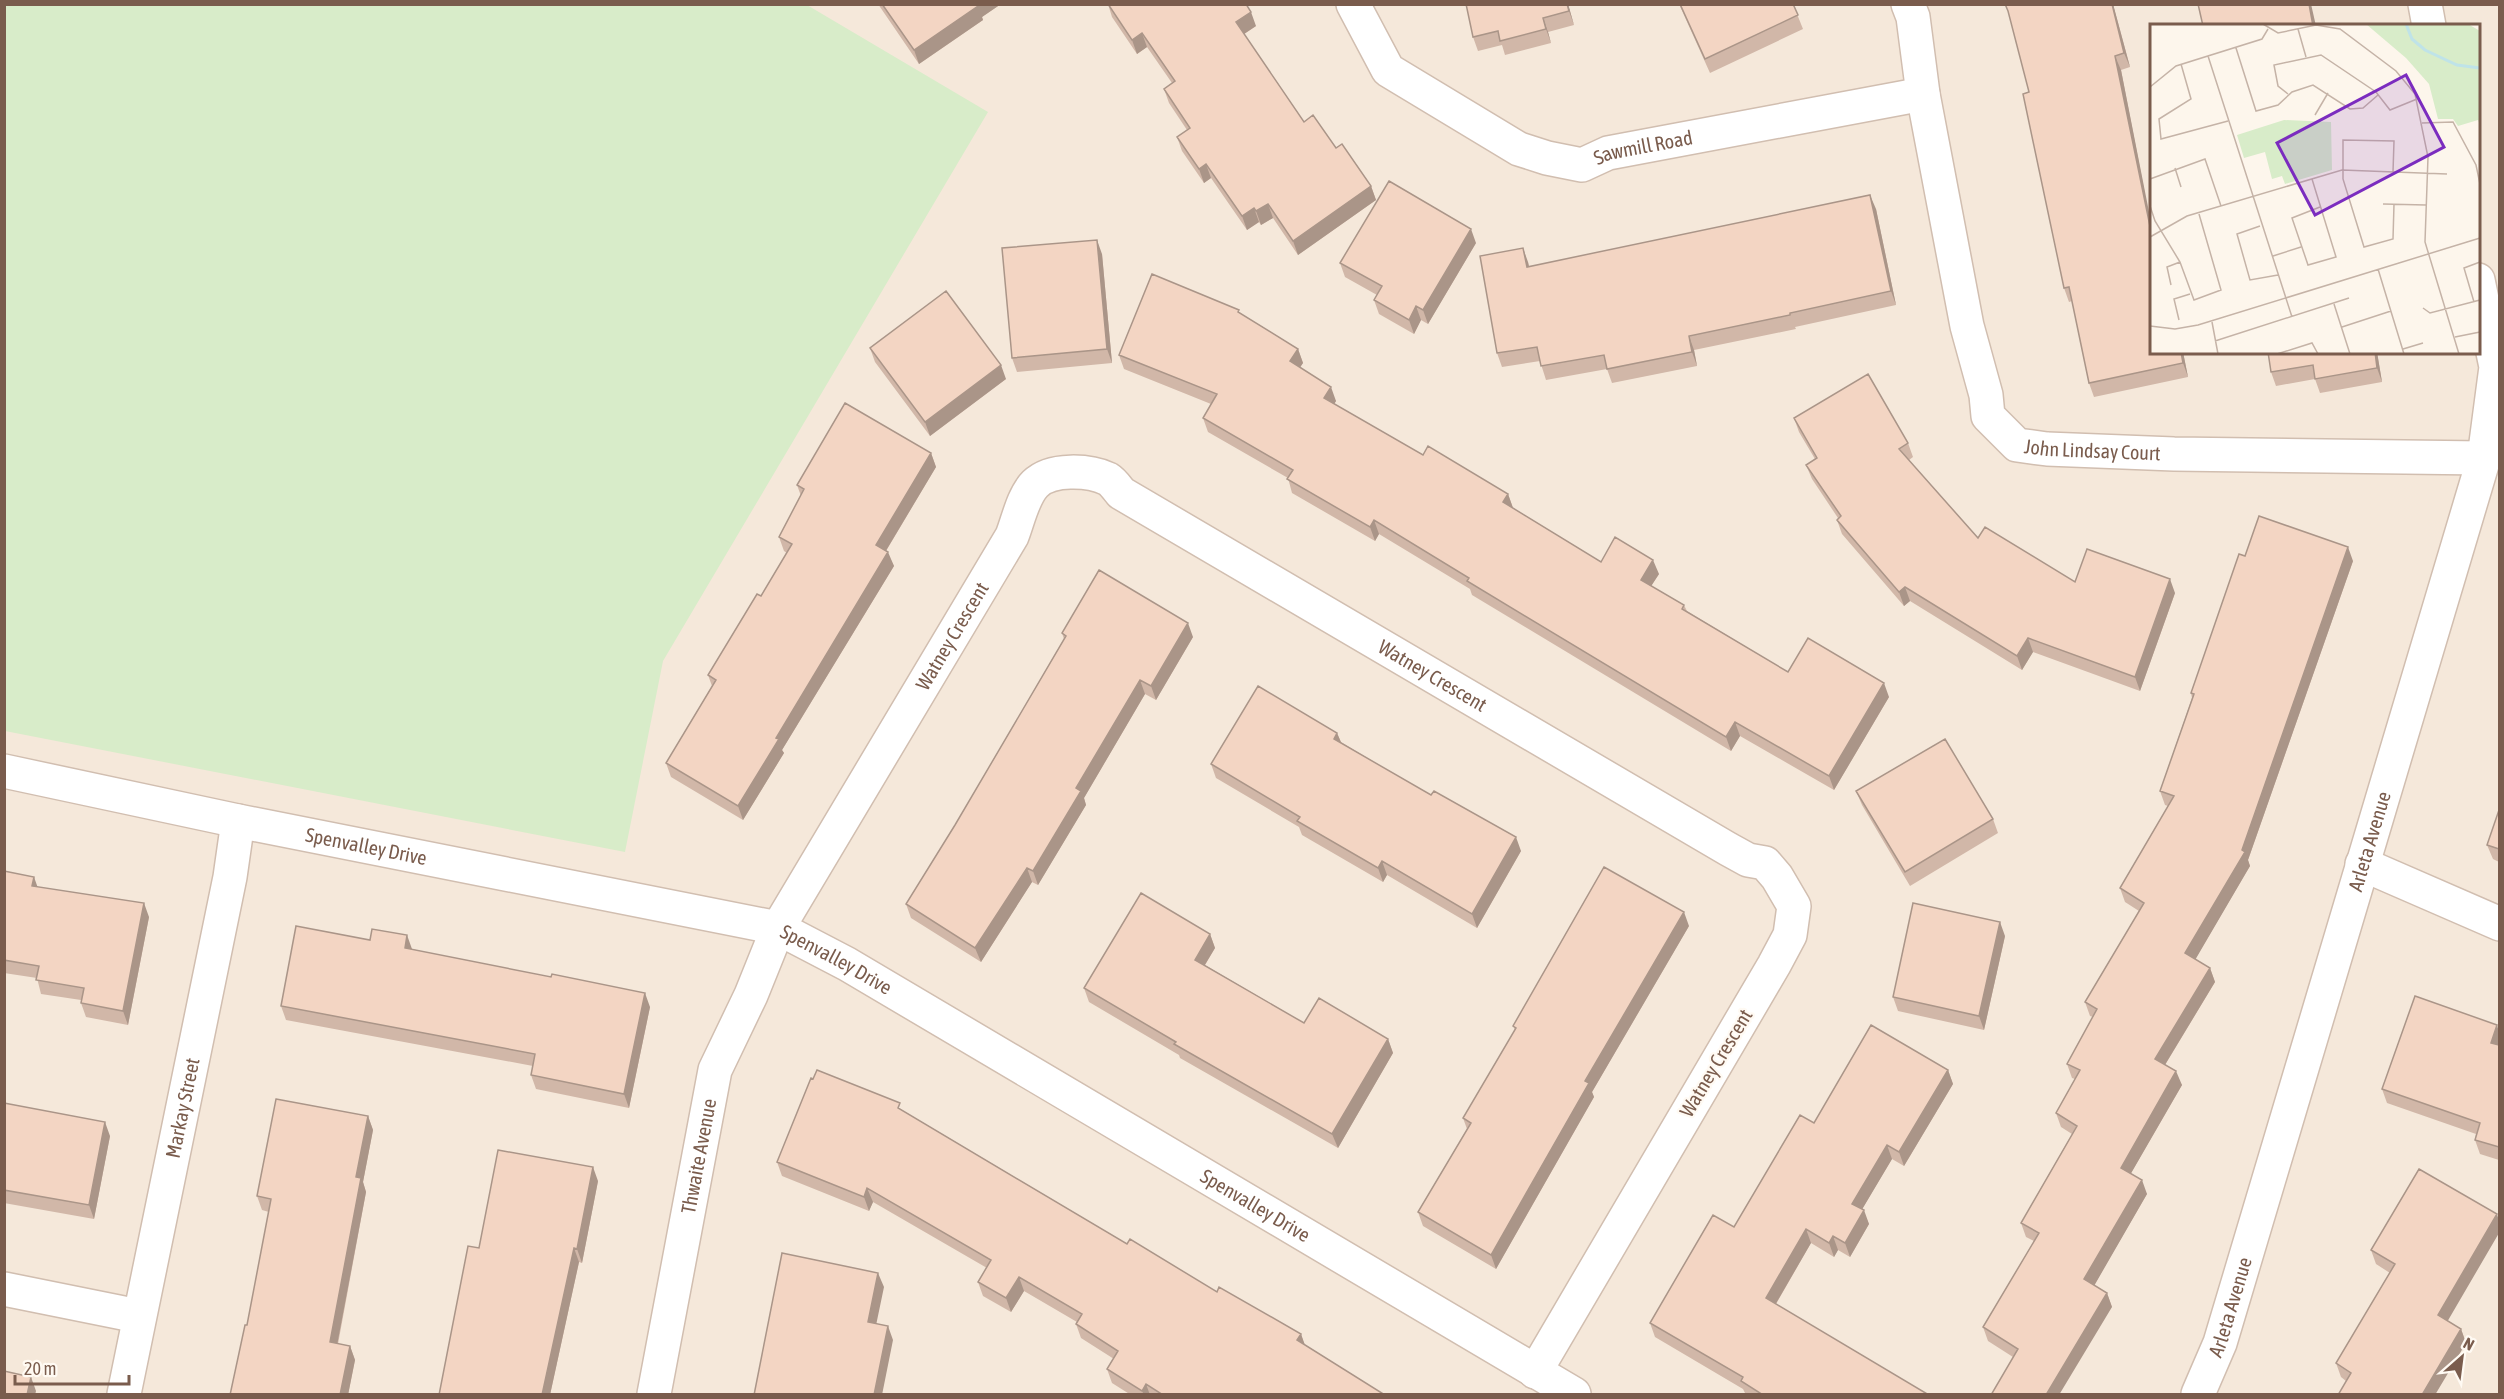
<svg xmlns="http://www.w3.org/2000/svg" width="2504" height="1399" viewBox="0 0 2504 1399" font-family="'Asap Condensed',sans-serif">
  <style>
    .residential { fill: #f5e8da; fill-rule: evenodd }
    .green { fill: #d8ecc9 }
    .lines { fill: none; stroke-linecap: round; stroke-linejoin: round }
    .minor-casing { stroke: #d1beb0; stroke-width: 36 }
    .minor { stroke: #fff; stroke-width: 33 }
    .wall { fill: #d1b7a8 }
    .shaded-wall { fill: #aa9588 }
    .building { fill: #f3d5c3; stroke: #aa9588; stroke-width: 1.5 }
    .labels { text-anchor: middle; stroke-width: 4.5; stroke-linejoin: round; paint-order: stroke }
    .street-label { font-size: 20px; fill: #7a5c4d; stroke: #fffaf3 }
    .inset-river { fill: none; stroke: #bfe3e8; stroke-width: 3 }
    .inset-road { fill: none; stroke: #c5b3a7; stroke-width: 1.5 }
    .view { fill: #7b2cbf; fill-opacity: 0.15; stroke: #7b2cbf; stroke-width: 3 }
    .inset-edge { fill: none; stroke: #7a5c4d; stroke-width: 3 }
  </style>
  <rect width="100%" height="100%" fill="#fdf6ec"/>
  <path class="residential" d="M5,5H2499V1394H5ZM2152,26H2478V352H2152Z"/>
  <path class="green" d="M4,5H807L988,112L663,661L625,852L5,731Z"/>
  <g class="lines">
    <defs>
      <g id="minor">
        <path id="s1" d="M1353,4L1388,70L1519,149L1547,158L1582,165L1608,153L1923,94"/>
        <path id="s2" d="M1908,4L1913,17L1923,94L1967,326L1986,395L1988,416L2017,445L2047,449L2174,454L2484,458"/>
        <path d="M2425,4L2429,26"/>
        <path id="s3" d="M4,771L238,821L778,928L847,964L1574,1394"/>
        <path d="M2362,864L2500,924"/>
        <path d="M4,1289L138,1316"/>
        <path id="s4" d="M124,1394L230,877L238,821"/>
        <path id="s5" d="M654,1394L715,1070L751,995L778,928L1012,536C1018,521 1023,496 1035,484C1051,468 1089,470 1108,479C1113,482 1117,488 1121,493L1728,849L1748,860L1765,863L1777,877L1794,906L1790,935L1774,965L1535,1372"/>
        <path id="s6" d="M2198,1394L2220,1343L2484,458L2496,367L2478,280"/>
      </g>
    </defs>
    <use href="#minor" class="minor-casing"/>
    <use href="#minor" class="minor"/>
  </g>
  <path class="wall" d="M878,4H1001L982,17L983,20L919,64Z
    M1108,4L1256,26L1244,34L1304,122L1336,148L1371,186L1376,200L1298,255L1273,218L1261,225L1259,222L1247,230L1211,178L1204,183L1182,151L1177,137L1187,130L1169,103L1164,89L1172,83L1147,47L1137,54L1112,17Z
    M1568,4L1574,25L1548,32L1551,43L1505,55L1502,45L1478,51L1473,37Z
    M1679,4H1793L1803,29L1710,73Z
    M2005,4H2113L2130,67L2121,70L2145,194L2151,352H2183L2188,377L2094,397L2089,383L2072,301L2069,302L2064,288L2029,92L2009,14Z
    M1876,209L1896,305L1795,327L1796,329L1694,350L1697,366L1612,383L1607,369L1546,380L1540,361L1502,367L1497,353L1528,262L1529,267Z
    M1476,243L1428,324L1421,320L1414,334L1379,314L1374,300L1377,295L1345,277L1340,263Z
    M1102,254L1112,363L1017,372L1012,358Z
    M1240,313L1298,349L1303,363L1300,367L1336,401L1334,404L1423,455L1508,494L1513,508L1601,562L1659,574L1651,586L1684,605L1687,611L1788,672L1889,697L1834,790L1740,736L1731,751L1472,595L1470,589L1379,534L1375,541L1292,493L1288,478L1208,432L1203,418L1211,404L1124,369L1119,355Z
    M870,348L1006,379L930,436L875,362Z
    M2268,352H2377L2382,382L2320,393L2315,379L2276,386L2271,372Z
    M1794,418L1908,443L1913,457L1909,460L1978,538L2075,582L2175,593L2140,691L2033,652L2022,670L1910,601L1904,606L1842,534L1837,520L1838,518L1812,479L1806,465L1815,459L1799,432Z
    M931,453L936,467L886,551L894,566L782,750L784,753L743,820L671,777L666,763L712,686L708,675L761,596L787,553L784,551L779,537L801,496L797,485Z
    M2245,556L2353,561L2248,860L2250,866L2195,959L2210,968L2215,982L2165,1065L2182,1085L2131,1173L2147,1194L2094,1285L2107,1293L2112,1307L2013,1357L1988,1341L1983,1327L2034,1241L2026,1237L2021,1223L2072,1134L2061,1127L2056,1113L2075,1079L2072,1078L2067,1064L2093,1017L2090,1016L2085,1002L2139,911L2125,902L2120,888L2168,806L2165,805L2160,791L2192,698L2191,693Z
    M1062,633L1193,637L1156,700L1145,694L1084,798L1086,805L1038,885L1032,882L981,962L911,918L906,904L955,825L1064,639Z
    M1337,733L1341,742L1521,851L1477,928L1387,875L1383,882L1302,835L1299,827L1216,778L1211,764Z
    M1856,791L1993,819L1998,833L1910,886L1862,805Z
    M2499,810V862L2493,859L2487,845Z
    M4,871L37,887L149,917L128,1025L86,1017L81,1003V1000L41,994L37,978L4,973Z
    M1689,926L1592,1092L1594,1097L1496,1269L1423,1226L1418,1212L1467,1129L1463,1118L1515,1030L1513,1026Z
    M1210,934L1215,948L1205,965L1304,1023L1388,1039L1393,1053L1338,1148L1180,1058L1179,1055L1089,1002L1084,988Z
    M2005,936L1984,1030L1898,1011L1893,997Z
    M412,949L650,1007L629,1108L536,1089L531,1075L533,1066L286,1020L281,1006Z
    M2499,1032V1160L2480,1154L2475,1140L2476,1134L2387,1103L2382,1089Z
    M1948,1070L1953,1084L1904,1166L1892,1159L1862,1209L1869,1224L1850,1257L1838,1250L1834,1257L1811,1243L1776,1304L1929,1395H1746L1743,1389L1655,1337L1650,1323L1734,1227L1814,1123Z
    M4,1103L110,1136L94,1219L4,1203Z
    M902,1110L1127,1244L1217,1292L1301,1334L1304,1344L1385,1395H1131L1112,1383L1107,1369L1114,1359L1081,1338L1076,1324L1077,1322L1024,1291L1011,1312L983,1296L978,1282L987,1268L873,1202L869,1211L782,1176L777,1162Z
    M368,1116L373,1130L363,1182L366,1192L338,1344L350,1346L355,1360L348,1395H230L247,1325L269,1212L262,1210L257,1196Z
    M2419,1169L2448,1321L2461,1329L2466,1343L2346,1381L2341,1377L2336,1363L2390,1273L2376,1264L2371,1250Z
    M598,1181L582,1263L579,1262L550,1395H439L479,1248Z"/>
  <path class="shaded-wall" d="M976,4H1001L982,17L983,20L919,64L914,50Z
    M1567,4H1568L1574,25L1569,11Z
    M2112,4H2113L2130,67L2124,53Z
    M2309,4H2311L2316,26H2313Z
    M1251,12L1256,26L1241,36L1236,22Z
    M1543,18L1548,32L1551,43L1546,29Z
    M1142,33L1147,47L1137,54L1132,40Z
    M2115,56L2121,70L2151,222V231Z
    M1206,164L1211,178L1204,183L1199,169Z
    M1371,186L1376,200L1298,255L1293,241Z
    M1870,195L1876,209L1896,305L1891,291Z
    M1268,204L1273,218L1261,225L1256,211Z
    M1254,208L1259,222L1247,230L1242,216Z
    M1471,229L1476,243L1428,324L1423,310Z
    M1097,240L1102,254L1112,363L1107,349Z
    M1523,248L1528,262L1532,281L1527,267Z
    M1416,306L1421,320L1414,334L1409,320Z
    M1689,336L1694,350L1697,366L1692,352Z
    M1298,349L1303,363L1295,375L1290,361Z
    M2181,352H2183L2188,377L2183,363Z
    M2375,352H2377L2382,382L2377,368Z
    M1001,365L1006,379L930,436L925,422Z
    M1331,387L1336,401L1329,412L1324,398Z
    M931,453L936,467L881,559L876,545Z
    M1508,494L1513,508L1508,516L1503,502Z
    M1374,520L1379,534L1375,541L1370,527Z
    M2348,547L2353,561L2248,860L2250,866L2191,967L2185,953L2242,850Z
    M888,552L894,566L782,750L784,753L743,820L738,806L776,738Z
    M1653,560L1659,574L1646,594L1641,580Z
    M2170,579L2175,593L2140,691L2135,677Z
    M1905,587L1910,601L1904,606L1899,592Z
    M1188,623L1193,637L1156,700L1151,686Z
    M2028,638L2033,652L2022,670L2017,656Z
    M1140,680L1145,694L1084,798L1086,805L1038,885L1033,871L1076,788Z
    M1884,683L1889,697L1834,790L1829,776Z
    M1735,722L1740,736L1731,751L1726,737Z
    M1337,733L1343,747L1334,739Z
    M1516,837L1521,851L1477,928L1472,914Z
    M1382,861L1387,875L1383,882L1378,868Z
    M1027,868L1032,882L981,962L975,948Z
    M34,877L39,891L32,886Z
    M144,903L149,917L128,1025L123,1011Z
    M1684,912L1689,926L1592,1092L1594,1097L1496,1269L1491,1255L1585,1081Z
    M2000,922L2005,936L1984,1030L1979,1016Z
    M1210,934L1215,948L1200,973L1195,960Z
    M407,935L412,949L410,962L405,948Z
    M2210,968L2215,982L2160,1073L2155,1059Z
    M645,993L650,1007L629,1108L624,1094Z
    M2497,1025L2499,1032V1046L2491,1043Z
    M1388,1039L1393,1053L1338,1148L1332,1134Z
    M1948,1070L1953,1084L1904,1166L1899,1152Z
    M2176,1071L2182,1085L2126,1182L2121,1168Z
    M368,1116L373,1130L363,1182L366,1192L335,1356L330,1342L356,1177Z
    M105,1122L110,1136L94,1219L89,1205Z
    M1887,1145L1892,1159L1857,1218L1852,1204Z
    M593,1167L598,1181L582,1263L577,1249Z
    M2142,1180L2147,1194L2090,1293L2084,1279Z
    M867,1188L873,1202L869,1211L864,1197Z
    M1864,1210L1869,1224L1850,1257L1845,1243Z
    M2497,1214L2499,1221V1233L2443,1329L2438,1315Z
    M1806,1229L1811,1243L1771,1312L1766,1298Z
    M1833,1236L1838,1250L1834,1257L1829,1243Z
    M574,1248L579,1262L550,1395H542Z
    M878,1273L884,1287L874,1335L868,1322Z
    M1019,1277L1024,1291L1011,1312L1006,1298Z
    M2107,1293L2112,1307L2059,1395H2046Z
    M888,1326L893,1340L882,1395H874Z
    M2461,1329L2466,1343L2435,1395H2422Z
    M1301,1334L1306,1348L1297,1340Z
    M350,1346L355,1360L348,1395H340Z
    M31,1377L36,1391L35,1395H27Z
    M1146,1384L1150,1395H1144L1142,1391Z"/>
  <path class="building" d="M882,4H977L978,6L914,50Z
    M1108,4H1246L1251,12L1236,22L1304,122L1313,115L1336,148L1342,144L1371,186L1293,241L1268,204L1256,211L1254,208L1242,216L1206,164L1199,169L1177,137L1190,128L1164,89L1175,81L1142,33L1132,40Z
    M1466,4H1567L1569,11L1543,18L1546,29L1500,41L1498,31L1473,37Z
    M1680,4H1793L1798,15L1705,59Z
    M2005,4H2112L2124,53L2115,56L2151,231V352H2181L2183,363L2089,383L2069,287L2064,288L2023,94L2029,92L2008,11Z
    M2198,4H2309L2313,26H2203Z
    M1389,181L1471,229L1423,310L1416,306L1409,320L1374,300L1382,286L1340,263Z
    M1870,195L1891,291L1790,313V315L1689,336L1692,352L1607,369L1604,355L1541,366L1537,347L1497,353L1480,256L1523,248L1527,267Z
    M1097,240L1107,349L1012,358L1002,248Z
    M1152,274L1239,310L1238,312L1298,349L1290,361L1331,387L1324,398L1423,455L1428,446L1508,494L1503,502L1601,562L1615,537L1653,560L1641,580L1684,605L1682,609L1788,672L1808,638L1884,683L1829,776L1735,722L1726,737L1467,581L1469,578L1374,520L1370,527L1287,479L1293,470L1203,418L1217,394L1119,355Z
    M946,291L1001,365L925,422L870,348Z
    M2268,352H2375L2377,368L2315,379L2313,365L2271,372Z
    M1868,374L1908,443L1899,449L1978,538L1985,527L2075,582L2087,549L2170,579L2135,677L2028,638L2017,656L1905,587L1899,592L1837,520L1841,516L1806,465L1817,458L1794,418Z
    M845,403L931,453L876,545L888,552L776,738L779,739L738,806L666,763L716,680L708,675L757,594L761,596L792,544L779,537L804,489L797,485Z
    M2259,516L2348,547L2242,850L2245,852L2185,953L2210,968L2155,1059L2176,1071L2121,1168L2142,1180L2084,1279L2107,1293L2046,1395H1991L2018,1349L1983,1327L2039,1233L2021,1223L2077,1126L2056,1113L2080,1070L2067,1064L2097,1009L2085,1002L2144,903L2120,888L2174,796L2160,791L2194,694L2191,693L2239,554L2245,556Z
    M1099,570L1188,623L1151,686L1140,680L1076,788L1081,791L1033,871L1027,868L975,948L906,904L955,825L1066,636L1062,633Z
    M1258,686L1337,733L1334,739L1431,795L1434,791L1516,837L1472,914L1382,861L1378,868L1297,821L1300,817L1211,764Z
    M1945,739L1993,819L1905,872L1856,791Z
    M2499,810V849L2487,845Z
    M1604,867L1684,912L1585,1081L1589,1083L1491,1255L1418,1212L1471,1123L1463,1118L1516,1028L1513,1026Z
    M4,871L34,877L32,886L144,903L123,1011L81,1003L84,988L36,980L39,966L4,960Z
    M1141,893L1210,934L1195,960L1304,1023L1319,998L1388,1039L1332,1134L1174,1044L1176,1042L1084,988Z
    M1913,903L2000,922L1979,1016L1893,997Z
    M296,926L370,940L372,929L407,935L405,948L551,977L552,974L645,993L624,1094L531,1075L535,1054L281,1006Z
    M2415,996L2497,1025L2491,1043L2499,1045V1147L2475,1140L2480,1123L2382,1089Z
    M1871,1025L1948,1070L1899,1152L1887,1145L1852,1204L1864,1210L1845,1243L1833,1236L1829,1243L1806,1229L1766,1298L1929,1395H1763L1741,1381L1743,1377L1650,1323L1713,1215L1734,1227L1800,1115L1814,1123Z
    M817,1070L900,1103L898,1108L1127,1244L1130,1239L1217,1292L1219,1287L1301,1334L1297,1340L1385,1395H1163L1146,1384L1142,1391L1107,1369L1118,1351L1076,1324L1082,1314L1019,1277L1006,1298L978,1282L991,1260L867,1188L864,1197L777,1162L811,1078L813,1079Z
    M276,1099L368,1116L356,1177L361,1178L330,1342L350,1346L340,1395H230L245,1325H247L271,1199L257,1196Z
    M4,1103L105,1122L89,1205L4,1190Z
    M498,1150L593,1167L577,1249L574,1248L542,1395H439L468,1246L479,1248Z
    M2419,1169L2497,1214L2438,1315L2461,1329L2422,1395H2338L2351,1373L2336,1363L2395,1264L2371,1250Z
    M782,1253L878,1273L868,1322L888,1326L874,1395H754Z
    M4,1371L31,1377L27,1395H4Z"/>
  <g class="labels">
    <g class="street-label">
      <text dy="7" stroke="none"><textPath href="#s1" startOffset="357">Sawmill Road</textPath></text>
      <text dy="7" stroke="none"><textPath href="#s2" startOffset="537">John Lindsay Court</textPath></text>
      <text dy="7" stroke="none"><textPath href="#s5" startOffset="825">Watney Crescent</textPath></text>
      <text dy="7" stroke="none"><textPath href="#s5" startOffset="1456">Watney Crescent</textPath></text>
      <text dy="7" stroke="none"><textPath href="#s6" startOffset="579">Arleta Avenue</textPath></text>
      <text dy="7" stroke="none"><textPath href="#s3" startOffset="370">Spenvalley Drive</textPath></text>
      <text dy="7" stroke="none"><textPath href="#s3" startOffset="856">Spenvalley Drive</textPath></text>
      <text transform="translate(1716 1063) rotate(-59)" y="7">Watney Crescent</text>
      <text dy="7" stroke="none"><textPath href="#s4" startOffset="292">Markay Street</textPath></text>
      <text dy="7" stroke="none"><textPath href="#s5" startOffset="242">Thwaite Avenue</textPath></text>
      <text dy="7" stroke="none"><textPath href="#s3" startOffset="1342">Spenvalley Drive</textPath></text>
      <text dy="7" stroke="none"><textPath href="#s6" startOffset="93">Arleta Avenue</textPath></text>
    </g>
  </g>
  <g transform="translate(2150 24)">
    <rect width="330" height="330" fill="#fdf6ec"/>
    <path d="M216,0H318L330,7V101L328,96L308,102L303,95H288L279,60L256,34ZM134,96L181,98L182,146L135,160L132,152L122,155L115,128L94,134L87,111Z" fill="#d8ecc9"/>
    <path class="inset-river" d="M256,0L262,15L275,26L307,41L330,44"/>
    <path class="inset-road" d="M113,0L128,9L166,1L190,5L246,47L265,70L278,133L275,218L309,330M148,5L156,33M86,24L106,87L128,81L142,68L163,61L200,85L213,84L228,71M58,32L142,293M31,40L41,75L9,95L11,115L78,97M0,63L26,42L112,15L118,5M138,70L128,62L124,41L171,31L226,68L240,86L267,75M165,91L178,69M272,99L303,98L326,141L330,160M25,144L31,163M243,148L244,117L193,116V155L214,223L243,215L244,180M0,155L55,135L71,182M162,155L186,233L158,241L142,194L170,183M233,180L276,181M0,182L5,197L30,238L44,276L71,266L49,190M110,202L87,210L100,256L128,251M0,213L37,192L192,146L297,150M123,232L151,223M228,245L254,330M21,261L17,243L30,238M324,278L314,244L330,238M184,280L200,330M273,284L280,289L330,276M29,296L24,275L40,270M62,298L68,330M0,302L25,305L48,301L330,214M192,303L241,287M305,313L330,308M65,317L199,274M253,325L273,319M127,330L162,319L168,330"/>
    <path class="view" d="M256,51L294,123L165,191L127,119Z"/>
    <rect width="330" height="330" class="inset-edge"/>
  </g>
  <rect width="2504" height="1399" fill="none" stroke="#7a5c4d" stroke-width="12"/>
  <g transform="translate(2462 1357) rotate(28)" stroke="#fffaf3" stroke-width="4.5" paint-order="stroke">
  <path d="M0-4.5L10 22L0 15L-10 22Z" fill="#7a5c4d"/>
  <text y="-9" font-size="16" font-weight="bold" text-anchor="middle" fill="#7a5c4d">N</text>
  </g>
  <path d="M15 1375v9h114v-9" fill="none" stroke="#7a5c4d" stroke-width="3"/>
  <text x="24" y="1375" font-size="18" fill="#7a5c4d" stroke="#fffaf3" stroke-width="4.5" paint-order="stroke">20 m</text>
</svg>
